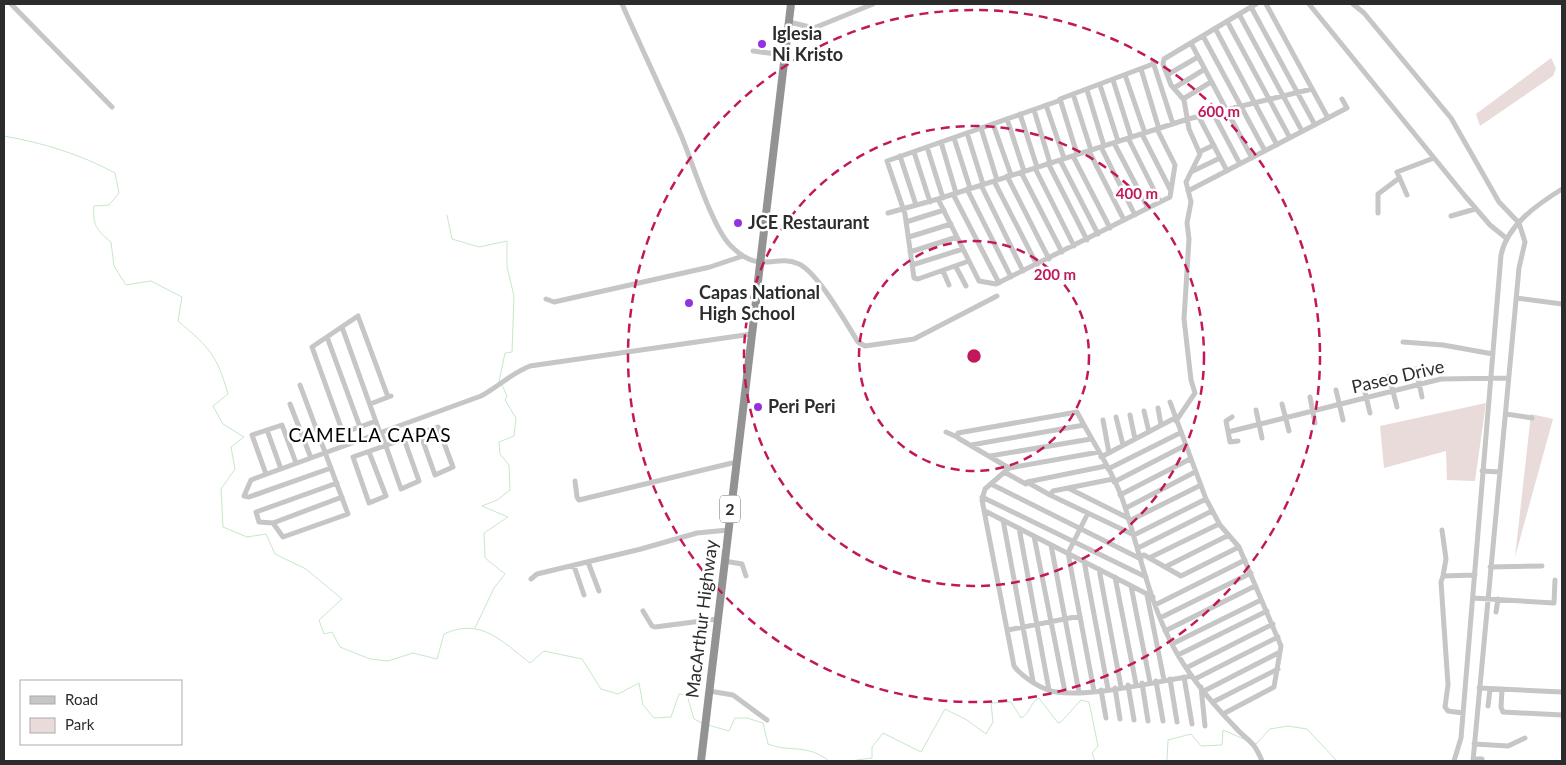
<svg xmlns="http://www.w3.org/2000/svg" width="1566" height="765" viewBox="0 0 1566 765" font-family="Lato,sans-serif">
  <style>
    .green { fill: #e9dbd9 }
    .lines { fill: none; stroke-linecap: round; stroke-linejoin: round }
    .stream { stroke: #c5e9c7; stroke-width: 1 }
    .minor { stroke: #c6c6c6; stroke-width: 5 }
    .highway { stroke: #939393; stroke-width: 8 }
    .ring { fill: none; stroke: #c2185b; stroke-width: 2.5; stroke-dasharray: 9 6 }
    .poi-dot { fill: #9531df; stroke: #fff; stroke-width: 2 }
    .labels { text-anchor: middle; stroke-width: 5; stroke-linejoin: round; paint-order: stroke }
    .shield { fill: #fff; stroke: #6b6b6b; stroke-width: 1 }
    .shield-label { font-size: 16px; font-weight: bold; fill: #2c2c2c }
    .poi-label { font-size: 18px; font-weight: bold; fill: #2c2c2c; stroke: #fff; text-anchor: start }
    .street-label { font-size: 18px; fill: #2c2c2c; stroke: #fff }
    .neighbourhood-label { font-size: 19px; letter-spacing: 1px; fill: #000; stroke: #fff }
    .centre { fill: #c2185b; stroke: #fff; stroke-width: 2.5 }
    .ring-label { font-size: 15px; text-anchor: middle; font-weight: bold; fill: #c2185b; stroke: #fff; stroke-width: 5; stroke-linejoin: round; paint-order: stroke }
  </style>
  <rect width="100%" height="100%" fill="#fff"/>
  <path class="green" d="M1551,58L1556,68L1553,76L1480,126L1476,114Z
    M1486,403L1475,481L1447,480L1446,451L1384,468L1380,426Z
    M1531,414L1553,419L1515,557Z"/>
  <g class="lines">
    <path class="stream" d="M4,136C43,143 80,154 115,173L119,193L109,205L94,206C92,224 97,231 111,242L114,266L126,285L151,281L182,297L178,321C209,347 217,355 228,394L213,406L223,424L244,437L231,447L235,469L221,489L223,527L247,537L266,534L275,554L306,569L342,599L319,620L324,634L332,632L340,647L370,659L388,661L413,653L437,659L444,634C480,617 502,641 530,663L544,651L582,659L601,689L618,694L639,683L643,705L654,718L671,717L679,694L687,695L694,719L702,723
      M447,215L452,239L479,247L507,241V267L514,296L512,352L505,353L499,382
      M475,628L494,588L505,574L485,558L484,533L508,517L482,506L497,500L510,490L509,465L500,454L499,442L514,436L516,418L505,400L507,396L502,385
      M708,725L729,731L735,718H747L763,723L768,744C791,753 806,743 829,761
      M1254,743L1256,744L1270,729L1288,726L1307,729L1337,761
      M850,761L872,758V747L883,733L921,752L945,709L967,720L986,734L993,722L991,703L1011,702L1021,718C1030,714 1030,702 1039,698L1058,723L1061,722L1081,700L1089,702L1098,746L1092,753L1095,761
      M1167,761L1168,740L1191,734L1201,746L1222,745L1223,730L1246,740"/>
    <path class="minor" d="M11,4L112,107
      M622,4C641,47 662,91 681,135C692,161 712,227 730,245C760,276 774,253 799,264C818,273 846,323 858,342L865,346L914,339L997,296
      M1266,4L1328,118
      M1309,4L1465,196L1490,225L1506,238
      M1353,4L1364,13L1451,118L1499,202L1519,223L1525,242L1519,268L1473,761
      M1251,7L1315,125
      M1239,14L1302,131
      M1227,21L1290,138
      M789,22L814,28L873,4
      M1215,28L1277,145
      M1203,36L1265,151
      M1191,43L1252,158
      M753,51L785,55
      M1153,62L1173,124
      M1141,69L1159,129
      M1125,75L1145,133
      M1167,75L1198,57
      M1113,80L1131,137
      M1100,85L1118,141
      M1174,88L1205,69
      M1087,90L1104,146
      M1073,94L1091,150
      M1183,99L1211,82
      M1046,105L1064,158
      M1034,110L1050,163
      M1213,113L1240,164
      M1020,114L1037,167
      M1199,117L1227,171
      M1007,119L1024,171
      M993,124L1011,175
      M981,128L997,180
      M967,133L983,184
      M1142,134L1171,191
      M954,138L970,188
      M1128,138L1160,202
      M941,142L956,193
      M1114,143L1148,208
      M927,147L943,198
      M1101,147L1135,215
      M914,152L930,202
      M1199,152L1214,145
      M1077,154L1060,99L1153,64
      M900,156L916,205
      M1073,156L1110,228
      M1060,160L1098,234
      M1048,163L1087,240
      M1035,168L1074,246
      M1021,172L1062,252
      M1191,172L1220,158
      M1007,176L1049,259
      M994,181L1037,265
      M981,185L1023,271
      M967,189L1011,277
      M1188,191L1347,108L1342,99
      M953,194L999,283
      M1407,195L1397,172L1434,158
      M938,199L979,281L996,284L1124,220L1089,151
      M888,213L938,199L1188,119L1312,89
      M1378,213V194L1398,179
      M1451,216L1475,209
      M1124,220L1170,197L1175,165L1157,129
      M906,222L944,210
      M909,237L951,224
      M910,252L957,237
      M969,261L918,279L914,278L905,214L887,161L1061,100
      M912,265L963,249
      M956,267L966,286
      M943,271L949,285
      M1516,298L1562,304
      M546,299L554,302L710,267L743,256
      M342,327L380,433
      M327,337L360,427
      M1403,342L1443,345L1493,354
      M1416,369L1422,397
      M1389,376L1397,407
      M1363,384L1370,413
      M1336,390L1343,420
      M1310,397L1315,423
      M1170,402L1206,499L1220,525L1239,547L1281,646L1274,687L1223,714
      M290,404L311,458
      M370,404L391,396
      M1282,404L1289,431
      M1158,408L1161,425
      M1256,410L1262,438
      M1144,411L1149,432
      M1506,414L1532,418
      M1130,415L1135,439
      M1116,417L1123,445
      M1232,417L1226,421L1230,442L1238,441
      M1103,420L1109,453
      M376,421L343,433L312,347L358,316L388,397
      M1176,421L1195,393L1191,380L1184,319L1189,239L1187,223L1191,202L1186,182L1200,154L1189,129L1184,100L1171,85L1163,64L1164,59L1256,4
      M267,430L281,469
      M381,432L401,489L419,481L404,439
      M946,432L957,437
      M1228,432L1441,379L1508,378
      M971,445L1084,425
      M369,452L386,496L369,503L353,457C382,447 410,437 438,427L453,467L435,475L420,433
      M990,456L1091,439
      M1101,457L1175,418
      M331,468L249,497L244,496L251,480L256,478L481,396C499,386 512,373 530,366L752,334
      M1009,468L1099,452
      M1108,469L1180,433
      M1482,471L1500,472
      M1004,472L1026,484
      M266,474L252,435L282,425L296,463
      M1113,479L1053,491L1050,495L1134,535L1206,499
      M575,481L577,497L579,500L583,499L732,463
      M1114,482L1184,446
      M337,483L256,512L259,522L273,523L342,497
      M991,484L1141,559
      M1068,488L1128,518
      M1050,495L1027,482L1106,466
      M1120,495L1190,459
      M982,497L1146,577
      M1126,508L1195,472
      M985,511L1153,597
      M1088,513L1068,553L1094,691
      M1003,520L1033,681
      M1129,521L1201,485
      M273,523L283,537L348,514L300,385
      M1019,528L1049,690
      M1442,530L1446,559L1443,576
      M1034,536L1065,692
      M1051,545L1079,692
      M1138,548L1212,511
      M1140,556L1144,555L1181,576L1239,547
      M1149,558L1219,524
      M724,561L742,564L746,576
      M1084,561L1108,689
      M588,562L599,591
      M574,566L584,595
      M1165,567L1229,535
      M1490,567L1542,566
      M1099,569L1121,687
      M1115,577L1136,684
      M531,579L537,574L641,549L697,533L728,530
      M1131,586L1150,682
      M1147,595L1164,680
      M1473,598L1554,603L1555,580
      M1155,605L1245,560
      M643,611L652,626L655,627L717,619
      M1496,612L1498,599
      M1160,618L1251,573
      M1008,630L1080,616
      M1165,631L1255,586
      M1172,644L1261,600
      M1178,655L1267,611
      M1186,668L1273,624
      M1192,676C1153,682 1093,697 1056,692C1042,690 1022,677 1014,666L982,500L985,489L1009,468L958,438V433L1077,412C1093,443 1115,474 1125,507C1140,554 1150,604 1174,648C1189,676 1212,703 1234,726C1248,742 1253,739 1262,761
      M1184,677L1192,724
      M1170,679L1177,722
      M1195,679L1278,637
      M1156,681L1163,721
      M1142,683L1148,721
      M1128,685L1134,720
      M1201,687L1205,726
      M1115,688L1120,719
      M1479,688L1562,692
      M1101,690L1106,718
      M1502,690L1501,707L1503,712L1562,715
      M709,691L733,695L767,720
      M1204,691L1280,652
      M1213,702L1278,669
      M1488,706L1490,689
      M1463,713L1448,711L1445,707L1448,685L1441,582L1443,576L1475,575
      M1474,744L1508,746L1525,738
      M1473,759H1482
      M1454,761L1461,738L1501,255C1507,225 1538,204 1562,189"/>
    <path class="highway" d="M756,298L791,4
      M701,761L756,301"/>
  </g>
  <g class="ring">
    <circle cx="974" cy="356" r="115"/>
    <circle cx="974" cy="356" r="230"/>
    <circle cx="974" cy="356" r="346"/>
  </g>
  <g class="poi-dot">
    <circle cx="762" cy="44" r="5"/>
    <circle cx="738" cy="223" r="5"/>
    <circle cx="689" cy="303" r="5"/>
    <circle cx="758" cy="407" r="5"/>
  </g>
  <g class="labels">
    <rect class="shield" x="720" y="495.5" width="20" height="27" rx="4"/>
    <g class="shield-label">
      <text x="730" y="515">2</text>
    </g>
    <g class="poi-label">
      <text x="772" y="40">Iglesia<tspan x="772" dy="21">Ni Kristo</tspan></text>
      <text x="748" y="229">JCE Restaurant</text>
      <text x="699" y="299">Capas National<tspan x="699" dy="21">High School</tspan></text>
      <text x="768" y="413">Peri Peri</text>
    </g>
    <g class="street-label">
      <text transform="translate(1398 377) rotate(-13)" y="6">Paseo Drive</text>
      <text transform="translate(702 619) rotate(-83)" y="6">MacArthur Highway</text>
    </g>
    <g class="neighbourhood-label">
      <text x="370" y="442">CAMELLA CAPAS</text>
    </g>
  </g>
  <circle cx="974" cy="356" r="8" class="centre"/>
  <g class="ring-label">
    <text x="1219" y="117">600 m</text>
    <text x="1137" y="199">400 m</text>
    <text x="1055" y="280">200 m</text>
  </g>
  <rect width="1566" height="765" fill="none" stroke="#2c2c2c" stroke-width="10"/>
  <rect x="20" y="680" width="162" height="65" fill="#ffffff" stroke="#ababab"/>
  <rect x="30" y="696" width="25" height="8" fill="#c6c6c6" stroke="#ababab"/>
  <text x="65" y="705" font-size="15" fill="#2c2c2c">Road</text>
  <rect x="30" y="718" width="25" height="15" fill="#e9dbd9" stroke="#ababab"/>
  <text x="65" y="730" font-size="15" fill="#2c2c2c">Park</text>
</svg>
